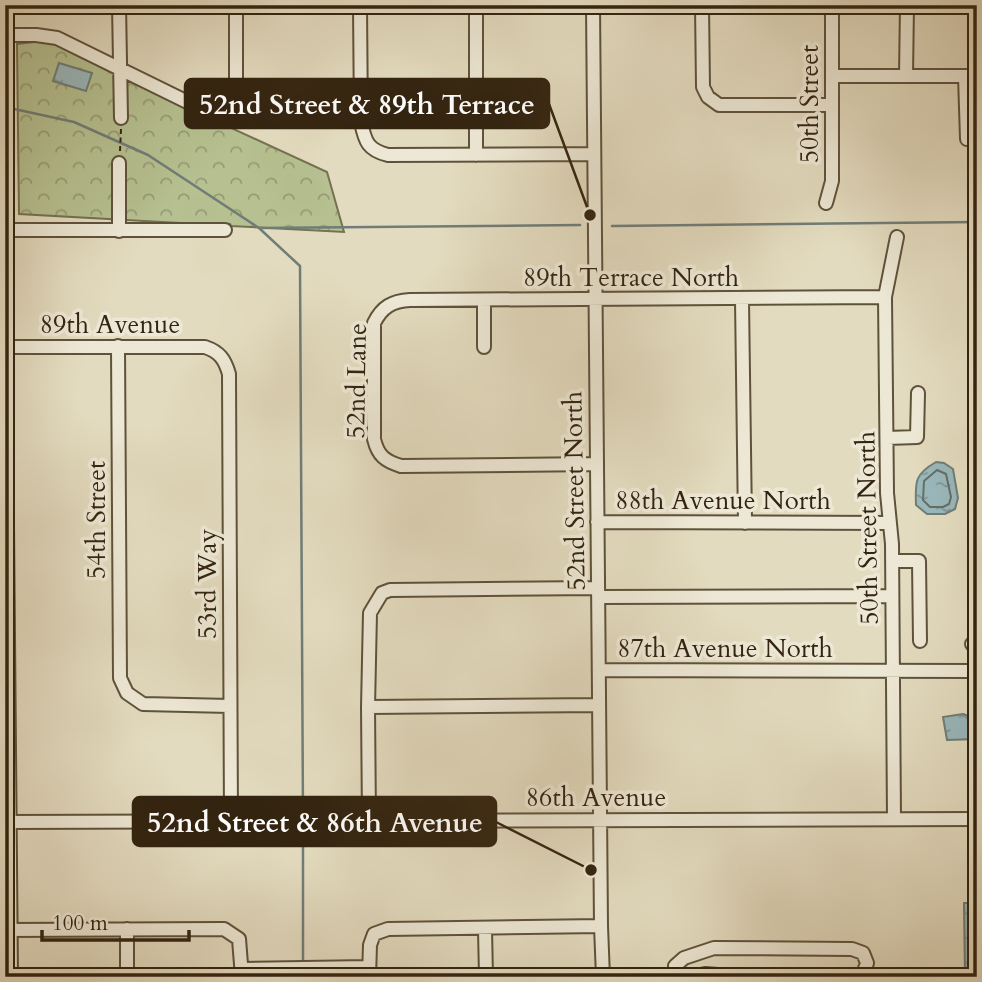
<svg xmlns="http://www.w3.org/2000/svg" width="982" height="982" viewBox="0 0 982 982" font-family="Cardo,serif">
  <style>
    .forest { fill: url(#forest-crowns); stroke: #747250; stroke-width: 2 }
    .water { fill: url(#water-ripples); stroke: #707d77; stroke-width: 2 }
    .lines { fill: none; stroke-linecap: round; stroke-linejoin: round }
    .shore { stroke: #666e66; stroke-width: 2 }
    .stream { stroke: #707d77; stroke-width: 2.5 }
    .minor-casing { stroke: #5f523c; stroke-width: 16 }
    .path { stroke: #332410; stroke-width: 2; stroke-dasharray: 5 3.5; stroke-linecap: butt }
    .minor { stroke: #ede8d5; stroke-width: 12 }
    .labels { text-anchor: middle; stroke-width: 7; stroke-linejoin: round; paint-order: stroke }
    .street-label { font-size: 26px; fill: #332410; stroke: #ede8d5 }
    .leader { fill: none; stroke: #332410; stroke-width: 2.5 }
    .callout-dot { fill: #332410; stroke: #ede8d5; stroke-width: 2.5 }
    .callout { fill: #332410; stroke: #332410; stroke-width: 2.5 }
    .callout-label { font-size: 28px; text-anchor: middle; font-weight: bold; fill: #fff }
  </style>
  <defs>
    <pattern id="forest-crowns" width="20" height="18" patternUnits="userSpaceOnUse" patternTransform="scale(1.75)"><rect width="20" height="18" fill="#b6c090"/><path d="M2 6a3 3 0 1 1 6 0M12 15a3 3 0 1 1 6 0" fill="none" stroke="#959c74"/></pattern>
    <pattern id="water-ripples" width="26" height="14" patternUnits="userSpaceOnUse" patternTransform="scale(1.75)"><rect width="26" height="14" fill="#99b8bc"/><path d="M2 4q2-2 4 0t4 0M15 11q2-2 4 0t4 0" fill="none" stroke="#7d9597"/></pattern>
  </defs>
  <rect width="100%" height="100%" fill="#e3dbbf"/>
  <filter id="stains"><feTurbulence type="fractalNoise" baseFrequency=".00286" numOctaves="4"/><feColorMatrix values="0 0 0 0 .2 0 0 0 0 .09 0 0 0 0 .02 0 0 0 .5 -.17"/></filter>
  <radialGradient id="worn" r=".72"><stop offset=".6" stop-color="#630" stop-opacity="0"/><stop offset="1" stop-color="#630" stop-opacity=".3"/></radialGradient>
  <path class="forest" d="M43,41L53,43L115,74L116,123H126L125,79L327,172L344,232L231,226L230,224H198L19,214L17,44Z"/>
  <path class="water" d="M59,63L92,73L86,91L53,81Z
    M936,462L944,463L953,469L958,498L955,509L945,514H927L916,505C915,481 915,474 936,462Z
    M963,714L977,719V739L947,740L943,717Z
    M964,903H977V977H965Z"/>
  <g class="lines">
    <path class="shore" d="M937,470L946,474L951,497L949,504L943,507H930L923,500L924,481Z
      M972,977L971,913L977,909"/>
    <path class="stream" d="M5,107L74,122L148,155L259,228L300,266L303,816
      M612,226L977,222
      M259,228L580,225
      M303,826V963"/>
    <defs>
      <path id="minor" d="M119,5L121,118
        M360,5L361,122C365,142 368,150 388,155L594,154
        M476,5V155
        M593,5L601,926L603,977
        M702,5L703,87L708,97L719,105H832
        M5,35H36L57,38L220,118L231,117L236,111V5
        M832,76H977
        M906,76L907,5
        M965,76L967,139
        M826,203L832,181V5
        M5,230H225
        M119,231V163
        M5,296L11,977
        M484,300V347
        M742,300L745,523
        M118,346L120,678L127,693L143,704L230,706
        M5,347H205C220,352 225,360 229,374L231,821
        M887,438L917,437L918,393
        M597,464L401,466C385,461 378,456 374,439V323C382,307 392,301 410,300L885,297
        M597,522L890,523
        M892,561H919L920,641
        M598,597L892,596
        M972,644H977
        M599,670L977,671
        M368,707L599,705
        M894,819L892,544L887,493L885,297L897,237
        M369,820L368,707L370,613L382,593L390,590L598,588
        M5,822L977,819
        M127,929V977
        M485,929L486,977
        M6,930L224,929L239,939L242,977
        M242,969L369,967
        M369,977L370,945L374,934L388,929L601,926
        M675,977V966L684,958L714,948L852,949L863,953L867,963L862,977
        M691,977L705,974L744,977"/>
    </defs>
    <use href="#minor" class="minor-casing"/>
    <path class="path" d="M120,151L121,129"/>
    <use href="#minor" class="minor"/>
  </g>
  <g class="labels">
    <g class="street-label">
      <text transform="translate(809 104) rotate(-90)" y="9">50th Street</text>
      <text x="631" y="286">89th Terrace North</text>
      <text x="110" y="333">89th Avenue</text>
      <text transform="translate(356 381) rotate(-89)" y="9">52nd Lane</text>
      <text transform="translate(574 491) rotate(-91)" y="9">52nd Street North</text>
      <text x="723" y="509">88th Avenue North</text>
      <text transform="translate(96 520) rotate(-90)" y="9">54th Street</text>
      <text transform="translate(867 528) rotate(-91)" y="9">50th Street North</text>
      <text transform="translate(207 584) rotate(-90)" y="9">53rd Way</text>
      <text x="725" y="657">87th Avenue North</text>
      <text x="596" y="806">86th Avenue</text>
    </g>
  </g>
  <path class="leader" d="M590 215L549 104M591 870L496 822"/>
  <g class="callout-dot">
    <circle cx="590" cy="215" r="7"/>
    <circle cx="591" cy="870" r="7"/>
  </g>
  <g class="callout">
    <rect x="185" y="79" width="364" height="49" rx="7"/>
    <rect x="133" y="797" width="363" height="49" rx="7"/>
  </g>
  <g class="callout-label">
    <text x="367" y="114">52nd Street &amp; 89th Terrace</text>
    <text x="315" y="832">52nd Street &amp; 86th Avenue</text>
  </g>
  <rect width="982" height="982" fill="none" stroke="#e3dbbf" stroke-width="28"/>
  <rect x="7" y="7" width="968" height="968" fill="none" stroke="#332410" stroke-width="3.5"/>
  <rect x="14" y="14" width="954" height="954" fill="none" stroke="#332410" stroke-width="2"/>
  <path d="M42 930v10h147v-10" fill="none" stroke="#332410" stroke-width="3.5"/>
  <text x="52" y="930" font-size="21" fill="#332410" stroke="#ede8d5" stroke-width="5" paint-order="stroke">100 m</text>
  <rect width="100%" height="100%" filter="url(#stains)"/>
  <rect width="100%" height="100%" fill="url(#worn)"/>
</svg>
